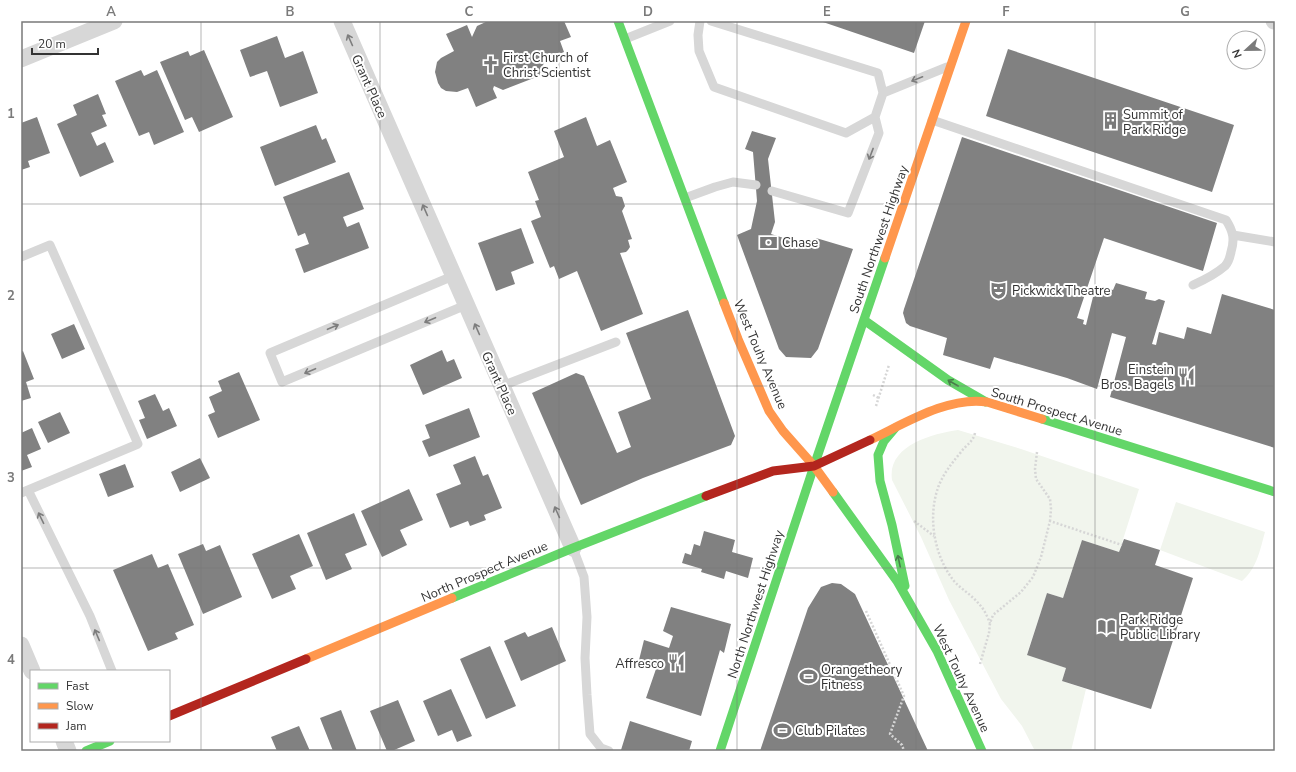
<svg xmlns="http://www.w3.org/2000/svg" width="1296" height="772" viewBox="0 0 1296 772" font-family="'Nunito Sans',sans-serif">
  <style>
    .green { fill: #f1f5ed }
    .building { fill: #818181 }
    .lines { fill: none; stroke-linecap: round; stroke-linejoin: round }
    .path { stroke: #d6d6d6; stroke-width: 2.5; stroke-dasharray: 2 2; stroke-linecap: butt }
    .lane { stroke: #d7d7d7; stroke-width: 9 }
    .street { stroke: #d7d7d7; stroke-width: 17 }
    .fast { stroke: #63d668; stroke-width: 9 }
    .slow { stroke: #ff974d; stroke-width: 9 }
    .jam { stroke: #b3261e; stroke-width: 9 }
    .oneway { stroke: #7d7d7d }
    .oneway2 { stroke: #497c4b }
    .grid { fill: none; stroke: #7a7a7a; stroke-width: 1; stroke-opacity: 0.55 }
    .labels { text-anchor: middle; stroke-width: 4; stroke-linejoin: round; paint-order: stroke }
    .poi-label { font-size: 13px; fill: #333; stroke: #fff; text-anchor: start }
    .street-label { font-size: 13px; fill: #333; stroke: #fff }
    .neatline { fill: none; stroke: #7a7a7a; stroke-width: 1.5 }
    .grid-label { font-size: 13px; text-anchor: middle; font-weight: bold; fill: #7a7a7a }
  </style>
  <rect width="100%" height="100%" fill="#fff"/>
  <path class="green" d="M958,430L1021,449L1139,489L1119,552L1082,540L1063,598L1047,593L1027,654L1066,668L1062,681L1086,689L1071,751H1035L1022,726L1001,699L949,600L921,537L892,480C887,446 931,434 958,430Z
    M1176,502L1265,532C1260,550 1257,568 1242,581L1160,550Z"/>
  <path class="building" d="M488,21H564L571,37L560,41L564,52L545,60L539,76L503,90L494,86L493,89L497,98L476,107L468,88L457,92L446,91L441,88L438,83L435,72L437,62L441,58L454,51L446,34L467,25L472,37L477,26Z
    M820,21H925L914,53Z
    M277,36L285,58L303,51L318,93L280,107L267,71L250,77L240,50Z
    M1008,49L1234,125L1212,192L986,116Z
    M204,50L233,117L199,132L192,117L185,120L160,62L188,51L190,56Z
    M141,70L144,76L157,70L184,132L154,145L149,132L139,136L115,81Z
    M98,94L106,114L102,115L107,126L91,133L97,146L105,142L114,162L80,177L57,124L77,115L73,105Z
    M37,117L50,153L28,161L30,167L21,170V123Z
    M586,117L597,146L610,140L627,182L613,188L616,196L622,197L625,206L622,211L632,239L628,240L630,247L628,250L626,252L620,253L643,314L601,331L577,271L559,279L554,266L550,268L531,221L541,217L535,201L539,200L528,172L564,157L554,131Z
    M316,125L322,140L326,138L336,162L275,186L260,147Z
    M752,131L776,138L768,159L775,222L771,234L812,247L816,238L853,249L818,349L811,358L786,357L779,349L737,235L751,229L757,201L753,152L745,149Z
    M962,137L1217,223L1203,271L1104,238L1077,318L1084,320L1083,324L1086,325L1096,285L1113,290L1116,283L1147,292L1145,299L1155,301L1159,299L1165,301L1152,344L1156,345L1159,332L1184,339L1187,327L1211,334L1222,294L1275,310V448L1110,397L1126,337L1112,333L1097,389L1067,378L994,357L990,369L943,355L947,338L910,326L906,323L903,313L904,309Z
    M349,172L364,209L343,217L347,227L359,222L369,248L304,273L295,249L309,244L305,233L298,236L283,197Z
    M521,228L534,263L511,272L515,284L496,291L478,243Z
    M688,310L735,436L731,445L643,478L581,505L532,393L576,373L584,376L617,453L631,447L618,412L651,399L626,333Z
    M74,324L85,349L62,359L51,334Z
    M442,350L447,362L454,359L462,378L423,395L410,365Z
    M23,351L34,379L26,382L31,398L21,401V352Z
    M239,372L260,420L218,438L208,415L215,412L209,397L222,391L218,381Z
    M155,394L163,411L169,408L177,426L147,439L139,420L145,418L138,401Z
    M469,408L480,437L429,457L422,441L430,438L425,425Z
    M60,412L70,433L48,443L38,422Z
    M32,428L41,449L27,455L32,467L21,471V433Z
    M475,456L483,476L488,474L502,508L484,515L486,520L470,526L468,521L450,528L436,494L461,484L453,465Z
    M200,458L210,478L180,492L171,472Z
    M125,464L134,487L108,497L99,474Z
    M409,489L423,520L400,530L407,545L382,557L361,511Z
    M354,513L367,545L345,554L352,569L326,580L307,533Z
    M704,531L735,540L732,552L753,558L748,578L726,571L724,579L701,572L702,569L682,563L685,553L691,555L694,544L700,546Z
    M299,534L313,566L290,576L296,589L272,599L252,554Z
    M1124,539L1160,550L1155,565L1193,578L1151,709L1062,681L1066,668L1027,655L1047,593L1063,598L1082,540L1119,552Z
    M203,544L206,551L220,545L242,597L203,614L178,554Z
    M152,554L158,568L168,564L194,625L175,633L178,639L148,651L113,570Z
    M832,583L841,584L855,594L928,751H760L808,608L821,587Z
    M671,607L731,624L724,653L720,650L701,716L646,698L656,669L638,664L644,640L669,648L673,636L663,631Z
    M552,627L566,661L521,681L504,641L525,632L528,637Z
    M490,646L516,706L486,719L460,659Z
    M451,689L472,736L457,742L452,730L438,736L423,701Z
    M398,700L415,741L392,751H387L370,711Z
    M341,710L357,751H333L320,718Z
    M630,721L692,741L689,751H625L621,750Z
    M299,726L310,751H277L271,737Z"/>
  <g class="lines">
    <path class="path" d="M873,395L879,398
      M876,406L889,365
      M975,433C973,442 966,445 961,452C952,463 944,473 939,485C927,516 934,556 954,581C962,590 972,595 979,604C984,609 987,616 990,623
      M1037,452L1035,469L1036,479L1050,499L1051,509L1050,521
      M914,521L934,536
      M866,611L904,696L890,734L902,745L904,751
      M980,664L989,633L990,623L993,615L1021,592L1033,577L1041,557L1050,521L1122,545"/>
    <path class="lane" d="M700,21L698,35L699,51L714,87L846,133L875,117
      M711,21L878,73L883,93L875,117L879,133L848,213L772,191
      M625,39L670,21
      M883,93L947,67
      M932,120L1226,220C1233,231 1235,239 1231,252C1230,257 1229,262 1225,266C1216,274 1204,280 1193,285
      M685,198L715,187L733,182L756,185
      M1233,235L1275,242
      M21,257L50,245L138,444L21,493
      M453,276L270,353L282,382L466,305
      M502,386L616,342
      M28,490L90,616L112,671
      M573,548L584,577L587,617L585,658L587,695L590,734L601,748L609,751"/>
    <path class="street" d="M342,21L573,548
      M1274,21H1275
      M21,59L114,21
      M21,645L32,671
      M64,741L68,751"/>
    <path class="fast" d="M618,21L724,303
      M864,320L948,380L986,402
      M1042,419L1275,492
      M895,428L884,441L878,455L880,481L892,525L905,586
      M833,492L897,581L937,651L982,751
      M452,598L573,548L706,496
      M86,751L110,741
      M720,751L814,466L885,258"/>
    <path class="slow" d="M885,258L966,21
      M724,303L738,339L769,411L783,431L814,466L833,492
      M870,440C904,424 948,396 987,402L1042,419
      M306,659L452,598"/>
    <path class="jam" d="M706,496L773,471L814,466L870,440
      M169,716L306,659"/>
  </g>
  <defs><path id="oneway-shaft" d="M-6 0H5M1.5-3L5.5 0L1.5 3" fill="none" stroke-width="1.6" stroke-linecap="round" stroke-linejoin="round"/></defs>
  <g class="oneway">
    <use href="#oneway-shaft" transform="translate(350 40) rotate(-114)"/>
    <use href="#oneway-shaft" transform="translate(917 79) rotate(158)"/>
    <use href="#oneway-shaft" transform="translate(871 154) rotate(111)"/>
    <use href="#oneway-shaft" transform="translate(425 210) rotate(-114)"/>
    <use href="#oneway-shaft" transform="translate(430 320) rotate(157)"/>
    <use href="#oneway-shaft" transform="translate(333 327) rotate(-23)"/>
    <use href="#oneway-shaft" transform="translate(477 329) rotate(-114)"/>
    <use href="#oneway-shaft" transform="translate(310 371) rotate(157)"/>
    <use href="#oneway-shaft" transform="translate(557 512) rotate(-114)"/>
    <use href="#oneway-shaft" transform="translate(41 518) rotate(-116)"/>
    <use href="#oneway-shaft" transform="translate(97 635) rotate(-113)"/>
  </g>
  <g class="oneway2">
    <use href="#oneway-shaft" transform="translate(953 383) rotate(-150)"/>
    <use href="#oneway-shaft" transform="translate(899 561) rotate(-102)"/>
  </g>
  <path class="grid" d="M201,21V751M380,21V751M559,21V751M737,21V751M916,21V751M1095,21V751M21,204H1275M21,386H1275M21,568H1275"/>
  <defs>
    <symbol id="church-bare" viewBox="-9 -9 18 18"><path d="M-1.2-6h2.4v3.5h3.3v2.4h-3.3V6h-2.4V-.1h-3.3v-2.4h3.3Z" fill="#7a7a7a" stroke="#fff" stroke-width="2.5" paint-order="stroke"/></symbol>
    <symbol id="building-bare" viewBox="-9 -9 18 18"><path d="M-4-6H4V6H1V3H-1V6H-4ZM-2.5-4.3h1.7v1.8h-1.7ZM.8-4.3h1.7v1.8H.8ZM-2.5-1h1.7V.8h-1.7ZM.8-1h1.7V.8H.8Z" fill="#7a7a7a" stroke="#fff" stroke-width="2.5" paint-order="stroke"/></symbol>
    <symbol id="bank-bare" viewBox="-9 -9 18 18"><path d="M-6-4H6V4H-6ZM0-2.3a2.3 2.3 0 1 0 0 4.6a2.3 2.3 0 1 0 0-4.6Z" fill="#7a7a7a" stroke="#fff" stroke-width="2.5" paint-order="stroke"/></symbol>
    <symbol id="theatre-bare" viewBox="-9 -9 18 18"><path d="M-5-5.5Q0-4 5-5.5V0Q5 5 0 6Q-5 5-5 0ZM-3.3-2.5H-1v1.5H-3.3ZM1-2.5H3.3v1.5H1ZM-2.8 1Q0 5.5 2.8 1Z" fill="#7a7a7a" stroke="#fff" stroke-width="2.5" paint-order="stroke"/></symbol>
    <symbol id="restaurant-bare" viewBox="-9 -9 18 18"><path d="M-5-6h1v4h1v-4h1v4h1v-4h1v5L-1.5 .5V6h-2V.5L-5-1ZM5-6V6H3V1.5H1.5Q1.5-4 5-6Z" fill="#7a7a7a" stroke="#fff" stroke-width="2.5" paint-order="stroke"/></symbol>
    <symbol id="library-bare" viewBox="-9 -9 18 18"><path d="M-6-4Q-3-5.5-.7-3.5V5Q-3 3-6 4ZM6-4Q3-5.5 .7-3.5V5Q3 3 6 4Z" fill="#7a7a7a" stroke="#fff" stroke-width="2.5" paint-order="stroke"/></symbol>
    <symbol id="stadium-bare" viewBox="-9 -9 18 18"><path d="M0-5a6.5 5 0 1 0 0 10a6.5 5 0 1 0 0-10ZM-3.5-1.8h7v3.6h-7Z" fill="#7a7a7a" stroke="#fff" stroke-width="2.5" paint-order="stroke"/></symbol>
  </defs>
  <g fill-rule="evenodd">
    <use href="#church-bare" x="478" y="52" width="25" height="25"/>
    <use href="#building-bare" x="1098" y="108" width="25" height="25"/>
    <use href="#bank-bare" x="756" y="230" width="25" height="25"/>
    <use href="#theatre-bare" x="986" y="278" width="25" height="25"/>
    <use href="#restaurant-bare" x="1174" y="364" width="25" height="25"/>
    <use href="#library-bare" x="1094" y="614" width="25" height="25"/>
    <use href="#restaurant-bare" x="664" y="650" width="25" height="25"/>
    <use href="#stadium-bare" x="796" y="664" width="25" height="25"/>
    <use href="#stadium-bare" x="770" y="718" width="25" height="25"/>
  </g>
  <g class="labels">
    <g class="poi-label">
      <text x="503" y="62">First Church of<tspan x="503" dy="15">Christ Scientist</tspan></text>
      <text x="1123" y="119">Summit of<tspan x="1123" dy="15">Park Ridge</tspan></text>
      <text x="782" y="247">Chase</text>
      <text x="1012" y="295">Pickwick Theatre</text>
      <text x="1174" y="374" text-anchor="end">Einstein<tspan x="1174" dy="15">Bros. Bagels</tspan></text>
      <text x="1120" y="624">Park Ridge<tspan x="1120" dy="15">Public Library</tspan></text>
      <text x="664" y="668" text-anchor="end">Affresco</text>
      <text x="821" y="674">Orangetheory<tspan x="821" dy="15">Fitness</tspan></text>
      <text x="795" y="735">Club Pilates</text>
    </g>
    <g class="street-label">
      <text transform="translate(370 86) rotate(66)" y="5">Grant Place</text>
      <text transform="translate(878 239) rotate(-71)" y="5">South Northwest Highway</text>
      <text transform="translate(761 354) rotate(67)" y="5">West Touhy Avenue</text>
      <text transform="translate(500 383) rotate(66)" y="5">Grant Place</text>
      <text transform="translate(1057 411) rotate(17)" y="5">South Prospect Avenue</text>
      <text transform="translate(484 571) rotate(-23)" y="5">North Prospect Avenue</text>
      <text transform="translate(755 604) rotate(-72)" y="5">North Northwest Highway</text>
      <text transform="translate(962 678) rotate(65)" y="5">West Touhy Avenue</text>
    </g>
  </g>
  <rect width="1296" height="772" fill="none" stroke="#ffffff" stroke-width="44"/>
  <rect x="30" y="670" width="140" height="72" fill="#ffffff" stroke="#adadad"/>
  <rect x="38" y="683" width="20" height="6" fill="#63d668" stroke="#adadad"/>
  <text x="66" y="690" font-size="12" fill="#333333">Fast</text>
  <rect x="38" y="703" width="20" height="6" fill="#ff974d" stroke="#adadad"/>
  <text x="66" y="710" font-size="12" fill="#333333">Slow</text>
  <rect x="38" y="723" width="20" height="6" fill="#b3261e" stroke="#adadad"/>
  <text x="66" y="730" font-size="12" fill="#333333">Jam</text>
  <g transform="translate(1246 50) rotate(248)"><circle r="19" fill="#ffffff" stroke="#adadad"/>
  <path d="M0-3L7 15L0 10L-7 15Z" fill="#7a7a7a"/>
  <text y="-6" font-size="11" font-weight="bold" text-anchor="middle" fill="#333333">N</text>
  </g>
  <path d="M32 48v6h66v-6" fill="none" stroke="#333333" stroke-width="2"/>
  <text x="38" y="48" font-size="12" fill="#333333" stroke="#ffffff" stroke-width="3" paint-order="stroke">20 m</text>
  <rect x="22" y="22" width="1252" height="728" class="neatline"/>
  <g class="grid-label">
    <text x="111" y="16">A</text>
    <text x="290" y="16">B</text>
    <text x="469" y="16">C</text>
    <text x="648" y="16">D</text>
    <text x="827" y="16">E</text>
    <text x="1006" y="16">F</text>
    <text x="1185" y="16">G</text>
    <text x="11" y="118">1</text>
    <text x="11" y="300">2</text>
    <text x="11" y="482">3</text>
    <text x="11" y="664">4</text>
  </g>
</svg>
